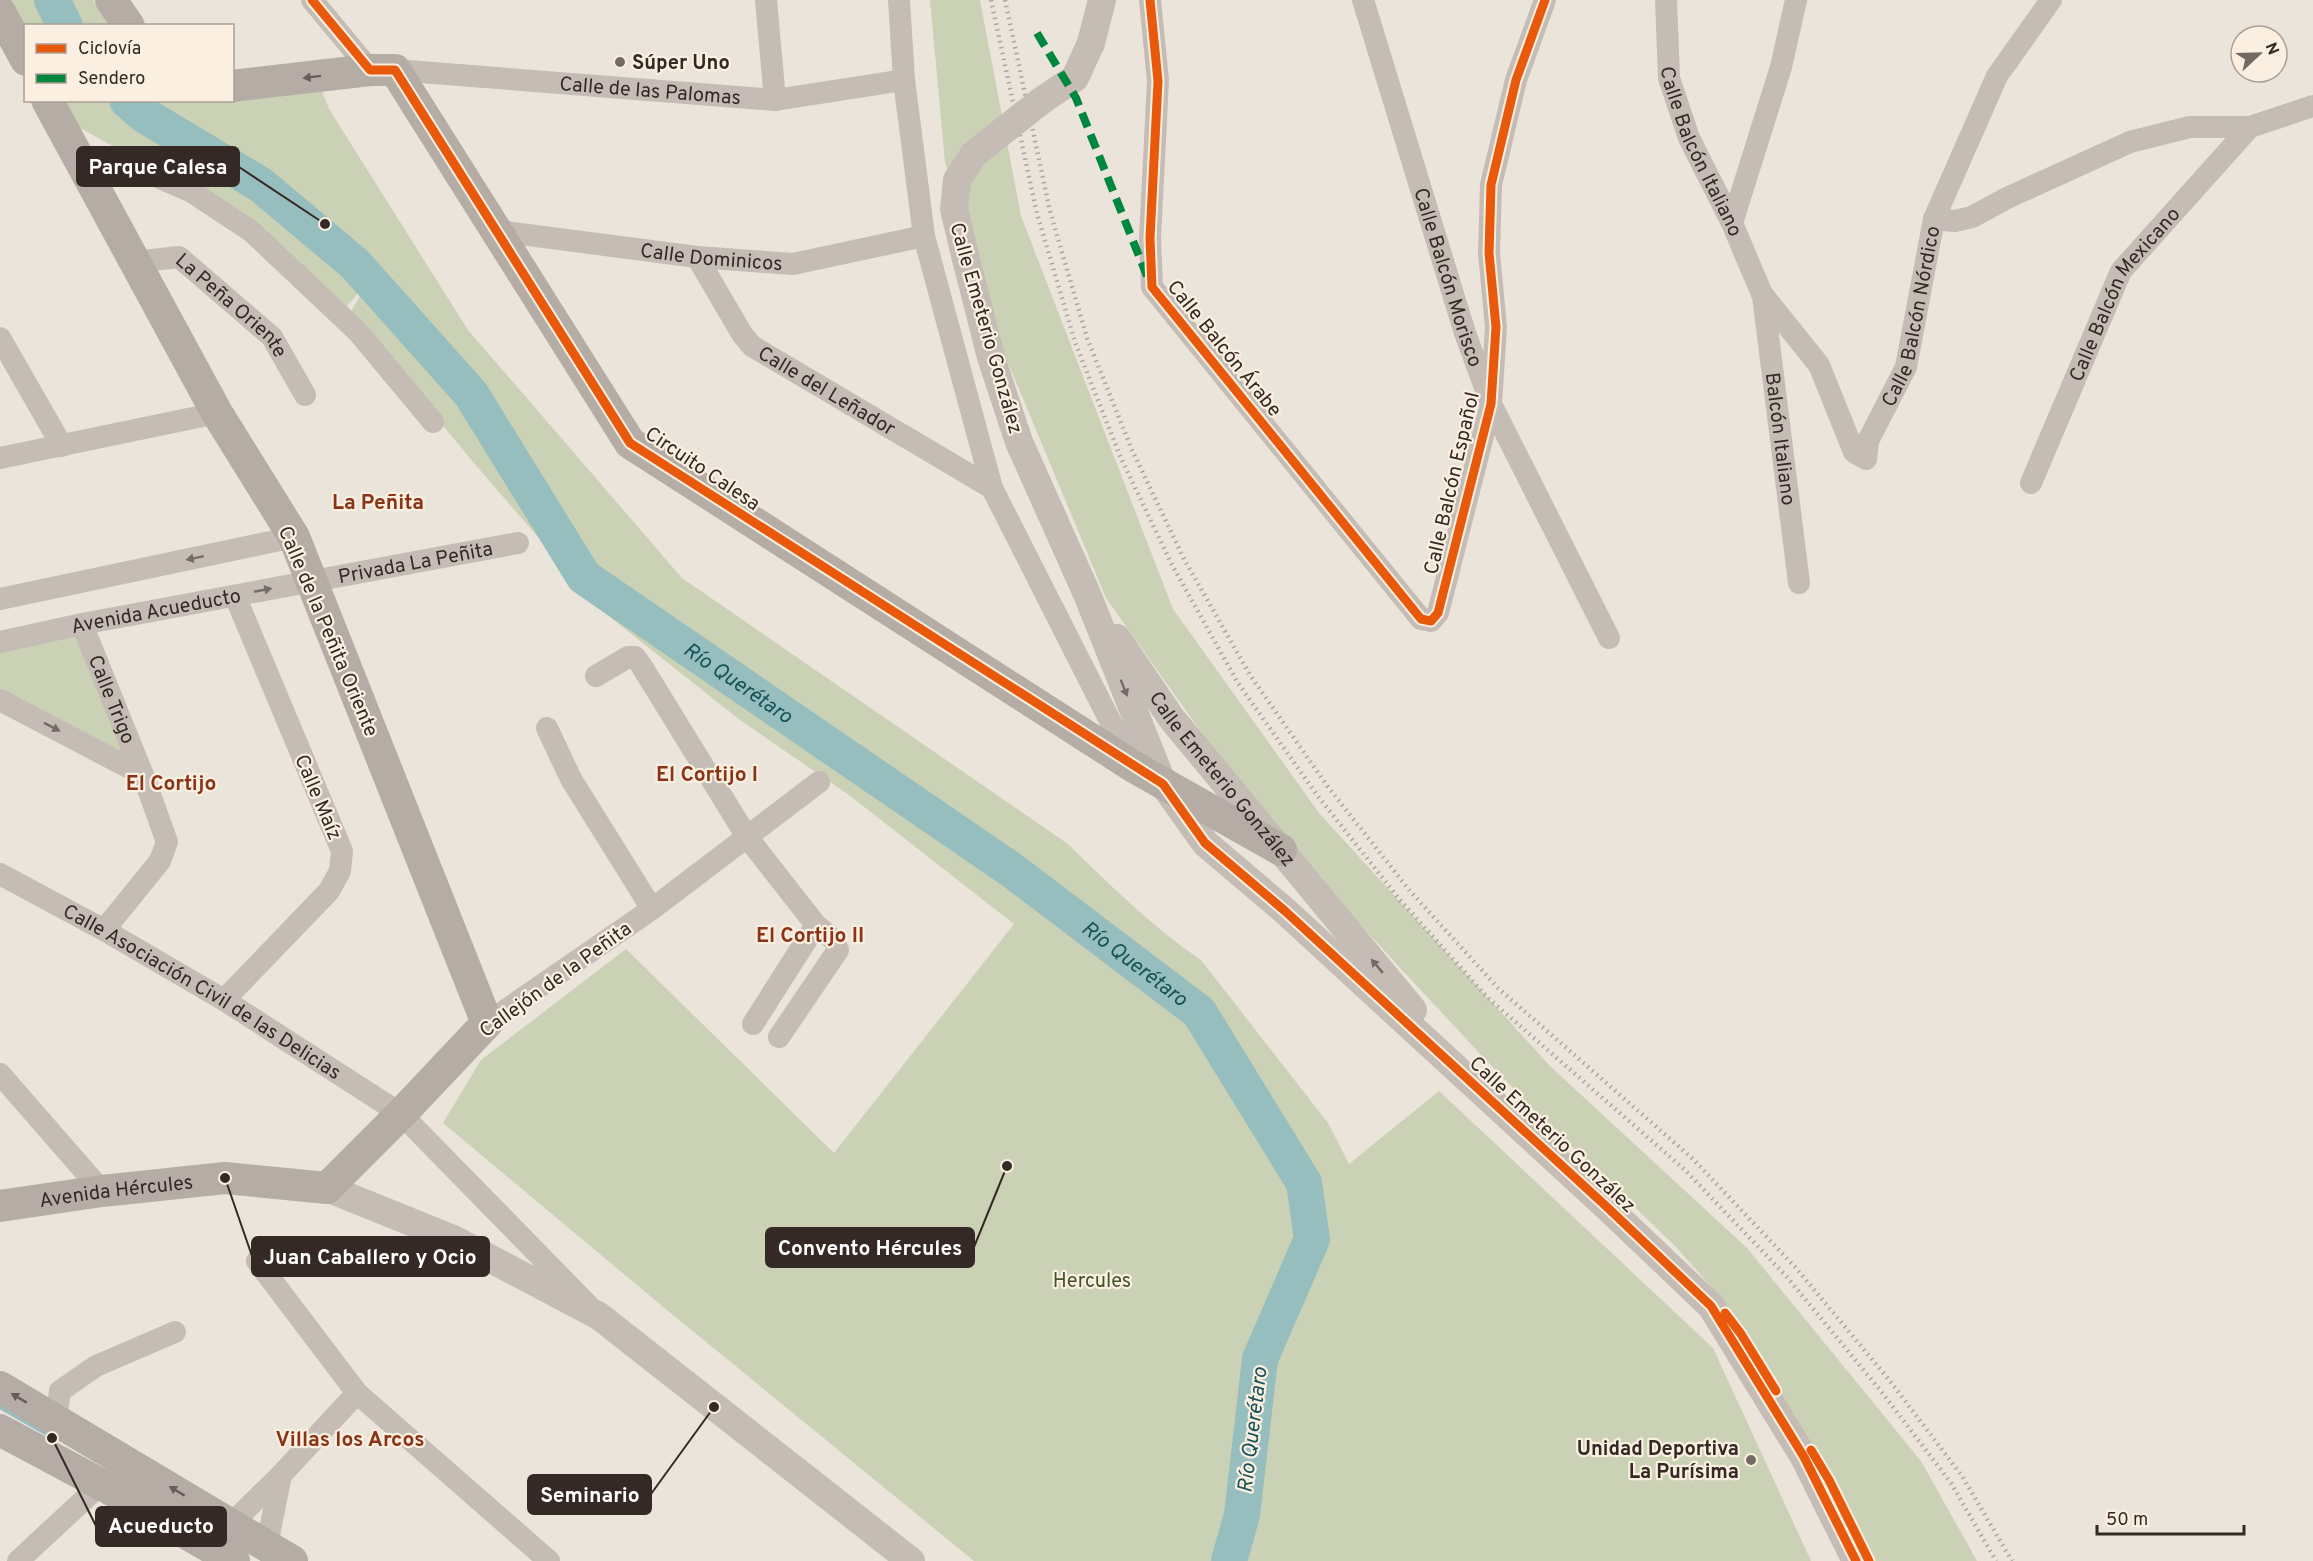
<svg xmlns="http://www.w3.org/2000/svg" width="2313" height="1561" viewBox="0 0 2313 1561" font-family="Overpass,sans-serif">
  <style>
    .green { fill: #cbd1b4 }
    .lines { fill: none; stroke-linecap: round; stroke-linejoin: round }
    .stream { stroke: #96bebe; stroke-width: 6 }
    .river { stroke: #96bebe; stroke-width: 36 }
    .minor { stroke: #c4bcb5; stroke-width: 22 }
    .tertiary { stroke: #c4bcb5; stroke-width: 28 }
    .secondary { stroke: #b5aca5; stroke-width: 32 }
    .rail { stroke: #aba59f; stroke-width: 4.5; stroke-dasharray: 1.5 4.5; stroke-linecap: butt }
    .tertiary-bridge { stroke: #c4bcb5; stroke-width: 28 }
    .quiet { stroke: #00873e; stroke-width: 8; stroke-dasharray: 15 8; stroke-linecap: butt }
    .cycleway-casing { stroke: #faefe0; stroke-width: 13 }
    .cycleway { stroke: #e8590c; stroke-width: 9 }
    .oneway { fill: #685d58 }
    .oneway2 { fill: #756b65 }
    .poi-dot { fill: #746a64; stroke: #faefe0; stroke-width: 2 }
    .labels { text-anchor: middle; stroke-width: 4.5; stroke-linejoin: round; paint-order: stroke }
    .poi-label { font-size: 20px; font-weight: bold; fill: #342924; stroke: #faefe0; text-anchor: start }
    .street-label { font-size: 20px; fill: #342924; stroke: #faefe0 }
    .park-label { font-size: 20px; fill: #425426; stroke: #faefe0 }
    .neighbourhood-label { font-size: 21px; font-weight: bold; fill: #893417; stroke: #faefe0 }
    .water-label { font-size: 21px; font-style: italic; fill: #165258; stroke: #faefe0 }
    .leader { fill: none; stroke: #342924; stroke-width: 2 }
    .callout-dot { fill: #342924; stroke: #faefe0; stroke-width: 2 }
    .callout { fill: #342924; stroke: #342924; stroke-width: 2 }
    .callout-label { font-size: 21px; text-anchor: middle; font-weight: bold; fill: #fff }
  </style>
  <rect width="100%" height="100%" fill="#ebe4db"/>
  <path class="green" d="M0,0H93L110,25L26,26L25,48Z
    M930,0H980L1021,216L1173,609L1319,813L1550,1066L1747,1248L1921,1461L1977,1561H1873L1834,1479L1724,1301L1675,1246L1538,1114L1482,1056L1265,822L1106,598L994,329L945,162Z
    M320,86L329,109L468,330L682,578L1068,844C1110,885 1152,927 1201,960L1328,1123L1349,1164L1439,1091L1713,1348L1811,1561H974L662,1306L443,1123L481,1060L626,949L834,1153L1014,924L849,795L740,720L601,610L473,462L356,320L349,315L366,285L344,309L138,160L80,128L60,101L232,100Z
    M82,624L143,775L0,700V642Z"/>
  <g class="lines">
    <path class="stream" d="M0,1406L54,1437"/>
    <g class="river">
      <path d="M52,0L65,26"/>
      <path id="s1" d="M127,100L144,115L261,185L355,264L471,394L584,577L1013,871L1199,1012L1304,1183L1312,1239L1260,1359L1242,1515L1229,1561"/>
    </g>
    <g class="minor">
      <path d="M312,0L370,70"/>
      <path d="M766,0L775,100"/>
      <path d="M899,0L904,80L924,236L992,488L1133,766"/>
      <path d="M1150,0L1158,81L1150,238L1152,287L1421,619L1431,621L1438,613L1491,404L1496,327L1489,253L1491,185L1516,80L1545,0"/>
      <path id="s2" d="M1363,0L1465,333L1491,404L1609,638"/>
      <path id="s3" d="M1666,0L1669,78L1689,138L1732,223L1762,294L1819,365L1854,452L1866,459L1868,441L1906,367L1934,219L1997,76L2051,0"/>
      <path id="s4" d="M395,70L775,100L904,80"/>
      <path d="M84,170L134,167L192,192L251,231L358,332L433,422"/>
      <path d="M1934,219L1955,221L1972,217L2007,198L2130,142L2190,127H2250L2313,106"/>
      <path d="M1732,223L1781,67L1796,0"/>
      <path id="s5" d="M497,231L697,257L793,264L924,236"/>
      <path id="s6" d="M697,257L742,334L752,346L992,488"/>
      <path id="s7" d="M134,262L179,257L272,337L305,395"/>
      <path id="s8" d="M1763,296L1799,583"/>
      <path d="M0,338L62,446"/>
      <path d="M0,458L217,413"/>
      <path id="s9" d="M2031,483L2121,271L2250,127"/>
      <path d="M0,599L294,537"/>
      <path id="s10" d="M82,624L143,775L167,842L160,861L104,930"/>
      <path id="s11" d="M0,642L82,624L518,543"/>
      <path d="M596,676L628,657H635L641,665L747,837L816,925L834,940L838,950L779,1037"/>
      <path d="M0,700L143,775"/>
      <path d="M547,728L571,779L652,909"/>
      <path id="s12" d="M0,874L104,930L224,1000L401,1114L587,1304"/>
      <path d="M224,1000L329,891L340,871L342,851L235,596"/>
      <path d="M487,1023L652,909L819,782"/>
      <path d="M753,1024L816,925"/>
      <path d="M0,1074L102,1191"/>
      <path d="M257,1261L357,1393L549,1561"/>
      <path d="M56,1420L60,1391L96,1366L175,1332"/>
      <path d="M232,1523L281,1475L357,1393"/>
      <path d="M267,1545L281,1475"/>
      <path d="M18,1561L101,1484"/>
    </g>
    <g class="tertiary">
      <path d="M1091,43L1102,0"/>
      <path d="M965,255L991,357L1019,442L1087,594L1163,784L1205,843L1285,911L1608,1208L1711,1306L1804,1457L1856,1561"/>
      <path id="s13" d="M1117,638L1172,719L1413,1010"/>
      <path d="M327,1188L453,1239L599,1316L911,1561"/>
    </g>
    <g class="secondary">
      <path d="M111,0L129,26"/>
      <path d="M0,12L26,60"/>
      <path d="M232,86L370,70H395L630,443L1134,767L1281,850"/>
      <path id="s14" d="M0,1206L102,1191L225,1178L327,1188L401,1114L487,1023L294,537L217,413L47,100"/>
      <path d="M0,1387L292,1561"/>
      <path d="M0,1430L108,1488L234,1561"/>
    </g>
    <path class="rail" d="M991,0L1037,214L1075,342L1120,456L1172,565L1238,683L1317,795L1400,900L1488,998L1684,1169L1787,1277L1880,1390L1951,1483L1996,1561
      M1005,0L1050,211L1087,338L1132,450L1184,559L1250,675L1328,787L1410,891L1498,988L1693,1159L1796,1268L1890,1381L1962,1476L2012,1561"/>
    <path class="tertiary-bridge" d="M965,255L954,209L957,180L974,154L1041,101L1075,78L1091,43"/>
    <path class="quiet" d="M1037,33L1076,98L1147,276"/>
    <defs>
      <path id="cycleway" d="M312,0L370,70H395L630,443L1163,784L1205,843L1285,911L1608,1208L1711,1306L1804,1457L1856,1561
        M1150,0L1158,81L1150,238L1152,287L1421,619L1431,621L1438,613L1491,404L1496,327L1489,253L1491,185L1516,80L1545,0
        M1725,1313L1741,1334L1776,1391
        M1811,1450L1829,1480L1869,1561"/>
    </defs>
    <use href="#cycleway" class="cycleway-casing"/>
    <use href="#cycleway" class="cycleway"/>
  </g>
  <defs><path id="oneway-solid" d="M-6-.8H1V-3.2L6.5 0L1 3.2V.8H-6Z" transform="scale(1.5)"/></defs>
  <g class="oneway">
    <use href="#oneway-solid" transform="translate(312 77) rotate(173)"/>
    <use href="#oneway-solid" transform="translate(19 1398) rotate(-149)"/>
    <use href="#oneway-solid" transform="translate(177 1491) rotate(-149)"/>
  </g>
  <g class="oneway2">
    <use href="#oneway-solid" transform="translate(195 558) rotate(168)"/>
    <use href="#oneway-solid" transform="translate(263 590) rotate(-11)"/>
    <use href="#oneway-solid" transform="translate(1124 688) rotate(68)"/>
    <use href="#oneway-solid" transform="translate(52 727) rotate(27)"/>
    <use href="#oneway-solid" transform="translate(1377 966) rotate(-130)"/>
  </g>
  <g class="poi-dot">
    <circle cx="620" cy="62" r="6"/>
    <circle cx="1751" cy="1460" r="6"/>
  </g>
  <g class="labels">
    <g class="poi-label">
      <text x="632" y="69">Súper Uno</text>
      <text x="1739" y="1455" text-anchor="end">Unidad Deportiva<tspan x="1739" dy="23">La Purísima</tspan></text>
    </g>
    <g class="street-label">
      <text dy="7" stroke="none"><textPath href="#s4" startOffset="256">Calle de las Palomas</textPath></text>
      <text dy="7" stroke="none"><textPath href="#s3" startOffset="158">Calle Balcón Italiano</textPath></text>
      <text dy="7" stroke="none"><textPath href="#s5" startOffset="216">Calle Dominicos</textPath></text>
      <text dy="7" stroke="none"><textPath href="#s2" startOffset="290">Calle Balcón Morisco</textPath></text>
      <text dy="7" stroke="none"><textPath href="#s9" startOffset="212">Calle Balcón Mexicano</textPath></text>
      <text dy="7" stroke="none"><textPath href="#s7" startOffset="117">La Peña Oriente</textPath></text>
      <text dy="7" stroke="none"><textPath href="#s3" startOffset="664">Calle Balcón Nórdico</textPath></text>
      <text transform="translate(987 328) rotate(74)" y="7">Calle Emeterio González</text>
      <text transform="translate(1225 348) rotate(51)" y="7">Calle Balcón Árabe</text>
      <text dy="7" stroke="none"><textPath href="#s6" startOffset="192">Calle del Leñador</textPath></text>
      <text dy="7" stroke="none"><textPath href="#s8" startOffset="144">Balcón Italiano</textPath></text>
      <text transform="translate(703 468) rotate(34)" y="7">Circuito Calesa</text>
      <text transform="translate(1451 483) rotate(-77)" y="7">Calle Balcón Español</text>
      <text dy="7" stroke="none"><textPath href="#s11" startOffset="423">Privada La Peñita</textPath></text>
      <text dy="7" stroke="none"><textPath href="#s11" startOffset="159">Avenida Acueducto</textPath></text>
      <text transform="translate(329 631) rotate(67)" y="7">Calle de la Peñita Oriente</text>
      <text dy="7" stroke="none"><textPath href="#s10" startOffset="81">Calle Trigo</textPath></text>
      <text dy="7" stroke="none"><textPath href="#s13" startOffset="176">Calle Emeterio González</textPath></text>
      <text transform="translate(319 797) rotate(67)" y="7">Calle Maíz</text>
      <text transform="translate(555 979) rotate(-36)" y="7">Callejón de la Peñita</text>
      <text dy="7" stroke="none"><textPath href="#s12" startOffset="234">Calle Asociación Civil de las Delicias</textPath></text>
      <text transform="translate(1553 1134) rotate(43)" y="7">Calle Emeterio González</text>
      <text dy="7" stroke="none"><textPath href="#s14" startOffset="117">Avenida Hércules</textPath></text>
    </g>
    <g class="park-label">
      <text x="1092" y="1287">Hercules</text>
    </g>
    <g class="neighbourhood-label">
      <text x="378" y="509">La Peñita</text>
      <text x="707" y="781">El Cortijo I</text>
      <text x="171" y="790">El Cortijo</text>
      <text x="810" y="942">El Cortijo II</text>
      <text x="350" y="1446">Villas los Arcos</text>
    </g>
    <g class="water-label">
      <text dy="7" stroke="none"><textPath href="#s1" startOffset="858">Río Querétaro</textPath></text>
      <text dy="7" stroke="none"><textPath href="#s1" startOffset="1344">Río Querétaro</textPath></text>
      <text transform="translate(1252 1430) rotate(-83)" y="7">Río Querétaro</text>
    </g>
  </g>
  <path class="leader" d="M325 224L239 167M1007 1166L974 1247M225 1178L252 1256M714 1407L651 1494M52 1438L96 1526"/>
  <g class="callout-dot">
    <circle cx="325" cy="224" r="6"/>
    <circle cx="1007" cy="1166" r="6"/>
    <circle cx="225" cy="1178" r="6"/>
    <circle cx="714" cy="1407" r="6"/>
    <circle cx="52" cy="1438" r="6"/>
  </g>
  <g class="callout">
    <rect x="77" y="147" width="162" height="39" rx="6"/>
    <rect x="766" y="1228" width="208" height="39" rx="6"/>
    <rect x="252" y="1237" width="237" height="39" rx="6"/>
    <rect x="528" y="1475" width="123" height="39" rx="6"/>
    <rect x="96" y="1507" width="130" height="39" rx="6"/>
  </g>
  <g class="callout-label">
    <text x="158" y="174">Parque Calesa</text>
    <text x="870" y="1255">Convento Hércules</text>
    <text x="370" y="1264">Juan Caballero y Ocio</text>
    <text x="590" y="1502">Seminario</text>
    <text x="161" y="1533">Acueducto</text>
  </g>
  <rect x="24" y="24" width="210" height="78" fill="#faefe0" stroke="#aba095" stroke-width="1.5"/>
  <rect x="36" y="44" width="30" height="9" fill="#e8590c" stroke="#aba095" stroke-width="1.5"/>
  <text x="78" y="54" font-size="18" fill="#342924">Ciclovía</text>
  <rect x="36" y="74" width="30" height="9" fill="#00873e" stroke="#aba095" stroke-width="1.5"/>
  <text x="78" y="84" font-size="18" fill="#342924">Sendero</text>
  <g transform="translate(2259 54) rotate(68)"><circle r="28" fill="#faefe0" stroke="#aba095" stroke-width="1.5"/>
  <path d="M0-4.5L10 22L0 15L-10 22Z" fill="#746a64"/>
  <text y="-9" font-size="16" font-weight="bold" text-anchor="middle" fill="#342924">N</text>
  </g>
  <path d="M2097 1525v9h147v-9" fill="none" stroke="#342924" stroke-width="3"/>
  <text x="2106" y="1525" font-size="18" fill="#342924" stroke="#faefe0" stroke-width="4.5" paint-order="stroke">50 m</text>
</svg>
